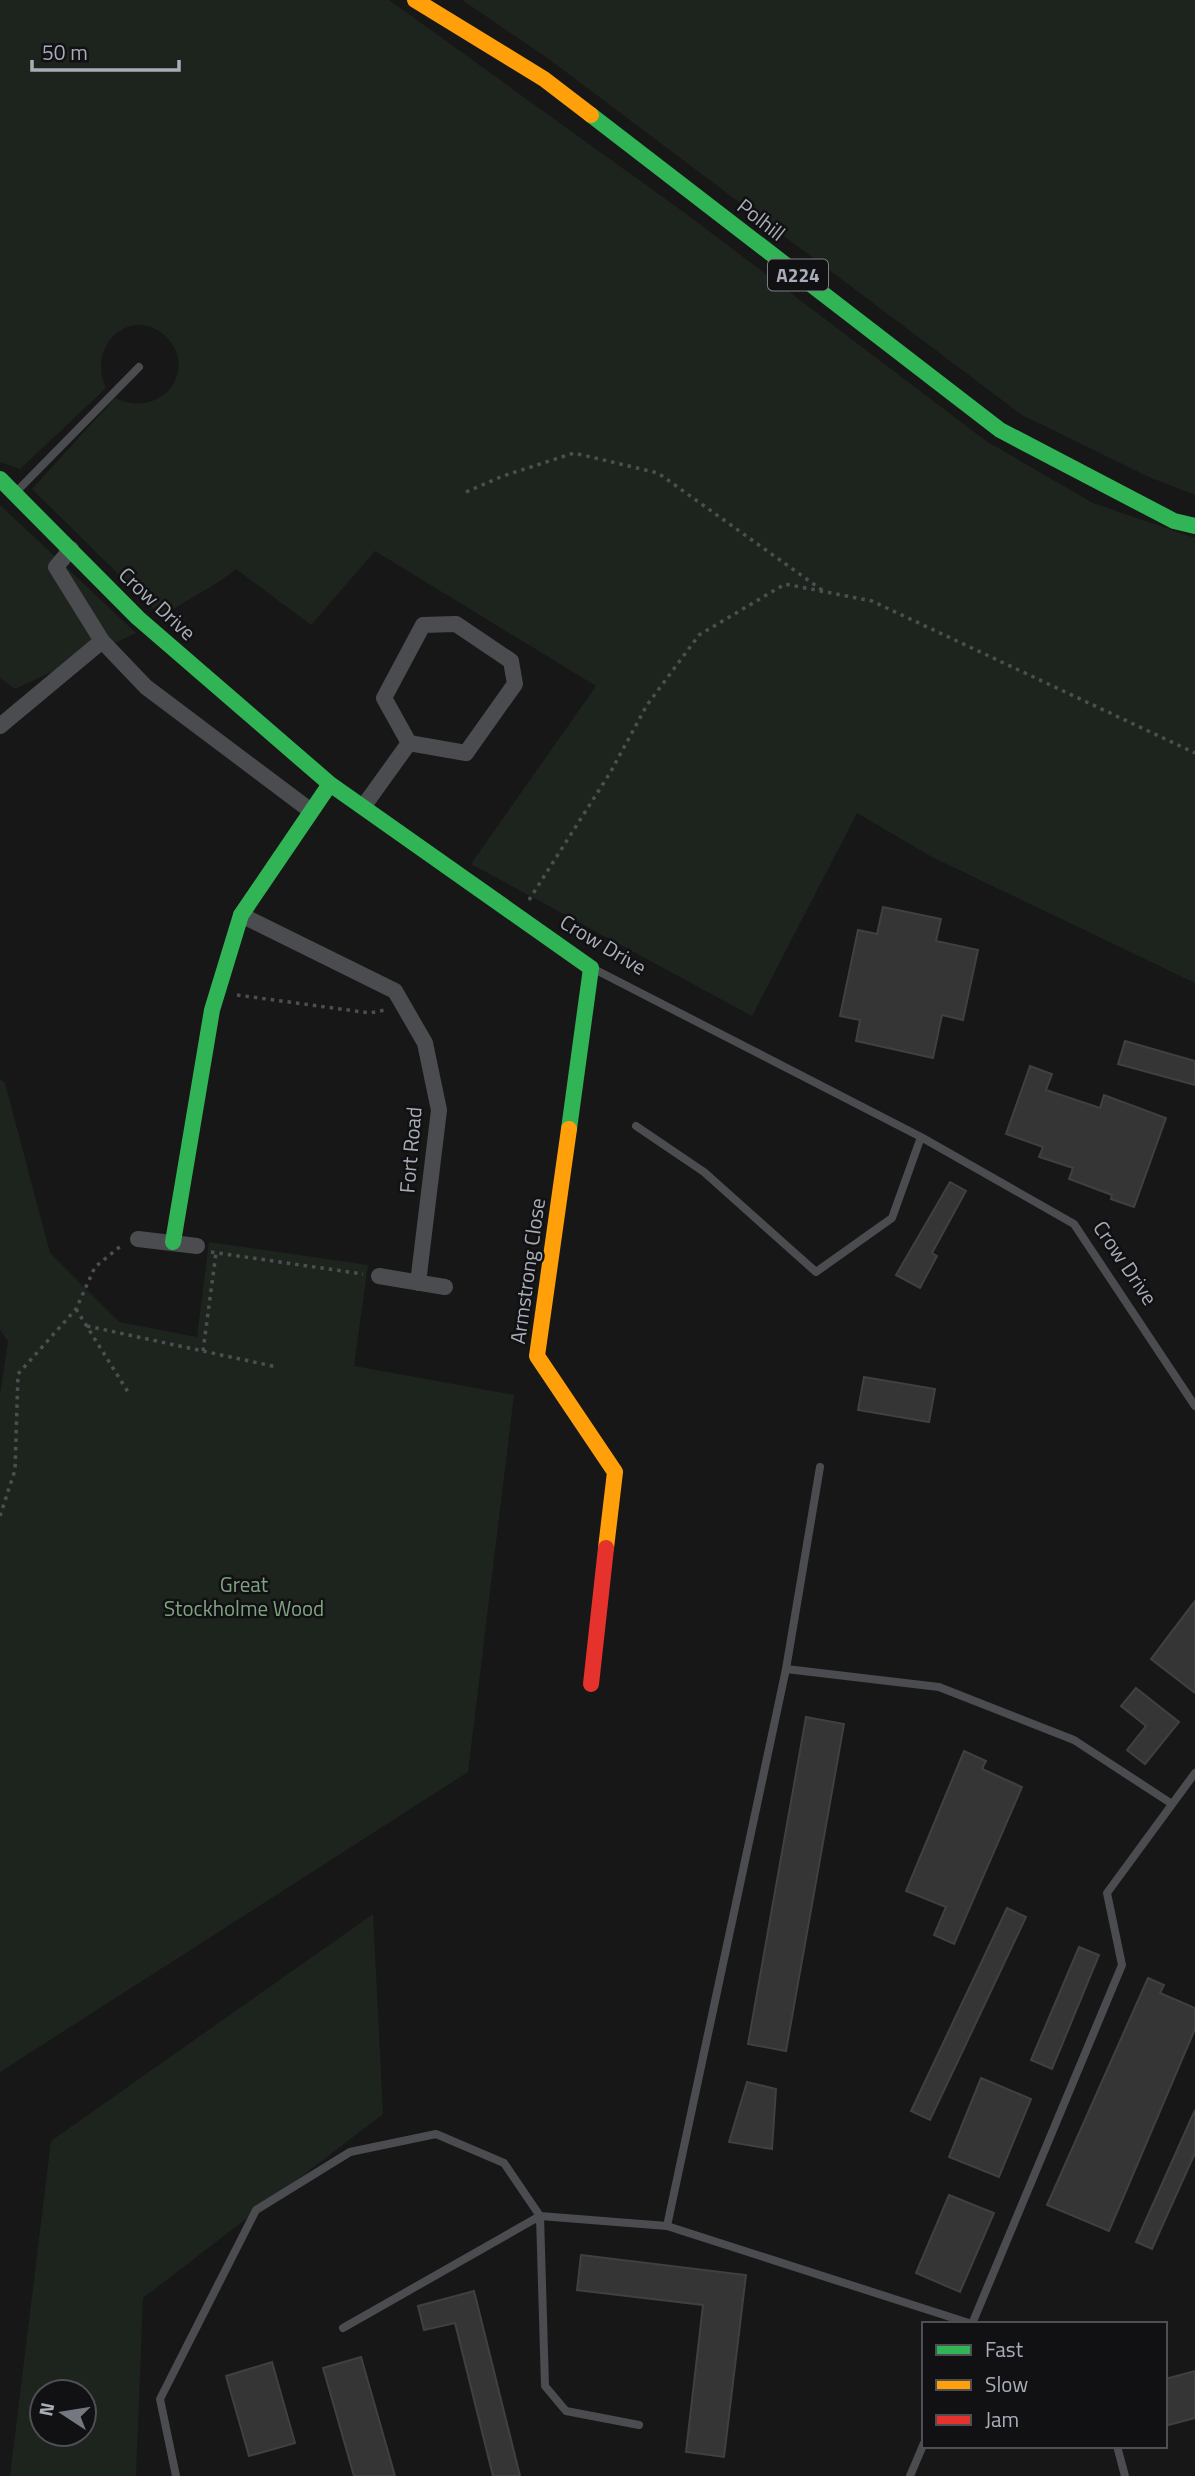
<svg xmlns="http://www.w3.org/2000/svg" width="1195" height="2476" viewBox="0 0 1195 2476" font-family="'Titillium Web',sans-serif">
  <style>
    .green { fill: #1d241e; fill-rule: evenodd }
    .building { fill: #353536; stroke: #3f4043; stroke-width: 2 }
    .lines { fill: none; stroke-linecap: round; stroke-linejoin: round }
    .path { stroke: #4d4e52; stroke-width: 3.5; stroke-dasharray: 3.5 5; stroke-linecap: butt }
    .lane { stroke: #4b4c50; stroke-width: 8 }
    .street { stroke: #4b4c50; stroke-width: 16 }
    .fast { stroke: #30b455; stroke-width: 16 }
    .slow { stroke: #ff9f0a; stroke-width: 16 }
    .jam { stroke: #e5322d; stroke-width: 16 }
    .labels { text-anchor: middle; stroke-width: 5; stroke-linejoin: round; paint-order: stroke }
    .shield { fill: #111113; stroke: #7b7e86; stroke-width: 2 }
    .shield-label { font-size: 19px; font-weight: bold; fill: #a8adb8 }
    .street-label { font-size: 21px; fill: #a8adb8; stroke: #111113 }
    .park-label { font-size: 21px; fill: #7fa381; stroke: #111113 }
  </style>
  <rect width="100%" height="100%" fill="#171717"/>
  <path class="green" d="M0,0H389L689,216L986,441L1093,503L1195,538V983L932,857L857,813L752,1016L471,864L596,686L375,551L311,625L236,569C216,586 185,600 162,617L32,489L115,398C162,421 200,368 165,336C131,305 86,345 106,388L20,469L0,462Z
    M462,0H1195V495L1149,477L1022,415L546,57Z
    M0,505L136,633L15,689L0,678Z
    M0,1079L5,1083L50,1253L119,1322L197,1337L209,1242L368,1265L354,1366L514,1395L468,1772L0,2072V1395L8,1341L0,1330Z
    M373,1914L383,2114L143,2298L136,2476H10L51,2141ZM42,2392H84V2434H42Z"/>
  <path class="building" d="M883,907L941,919L936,941L978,950L963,1020L942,1015L933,1058L856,1041L860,1020L840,1016L858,930L877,934Z
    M1125,1041L1195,1061V1085L1118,1064Z
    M1030,1066L1052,1074L1046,1090L1100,1108L1104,1095L1166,1118L1134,1207L1111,1199L1112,1195L1069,1179L1073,1168L1039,1157L1043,1147L1006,1134Z
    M950,1182L966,1191L932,1253L937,1256L920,1288L896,1275Z
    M864,1377L935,1389L929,1422L858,1410Z
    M1195,1601V1693L1151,1659Z
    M1136,1688L1179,1722L1145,1764L1127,1750L1146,1726L1121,1706Z
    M806,1717L844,1724L786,2051L748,2044Z
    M964,1751L986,1761L982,1769L1022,1787L954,1944L934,1935L946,1907L906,1891Z
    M1007,1908L1026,1917L930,2120L911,2111Z
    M1079,1947L1099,1955L1052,2069L1031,2060Z
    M1148,1978L1164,1985L1160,1993L1195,2008V2029L1109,2231L1047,2205Z
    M981,2078L1031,2099L999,2177L949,2157Z
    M747,2082L776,2089L772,2149L729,2142Z
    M1195,2110V2153L1152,2249L1136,2242Z
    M949,2195L994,2213L960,2292L916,2273Z
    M581,2255L746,2275L724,2457L686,2452L703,2305L577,2290Z
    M474,2291L520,2476H493L455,2323L424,2330L418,2306Z
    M361,2357L395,2476H354L323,2368Z
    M272,2362L295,2443L249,2456L226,2376Z
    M1195,2371V2418L1165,2426V2379Z"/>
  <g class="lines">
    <path class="path" d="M466,492L503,476L574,453L658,473L822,590
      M529,900L610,773L647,705L699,635L785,584L872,601L1195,753
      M237,995L370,1013L385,1010
      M211,1252L363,1274
      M76,1309L128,1392
      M87,1326L277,1367
      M203,1351L216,1253
      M0,1516L15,1470L18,1374L76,1309L95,1267L122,1245"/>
    <path class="lane" d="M16,492L139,367
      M594,969L921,1137L1074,1224L1195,1406
      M636,1126L704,1172L816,1272L892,1218L921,1137
      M820,1467L786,1669L939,1687L1074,1740L1172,1804
      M667,2226L786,1669
      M972,2324L1122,1965L1107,1893L1195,1773
      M343,2328L540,2216L545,2386L566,2411L639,2425
      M1117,2446L1125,2476
      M176,2476L160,2399L256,2210L350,2152L436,2134L504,2163L540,2216L667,2226L972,2324
      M910,2476L924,2443"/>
    <path class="street" d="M71,549L56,567L102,641L146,687L311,811
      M456,624L511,661L515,684L466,753L409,743L384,698L423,625Z
      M0,726L102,641
      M363,807L409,743
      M241,915L395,991L425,1043L439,1110L418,1283
      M138,1239L197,1246
      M379,1276L445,1287"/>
    <path class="fast" d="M591,115L1000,430L1174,521L1195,526
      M0,479L138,618L330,784L591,968L569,1129
      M173,1242L212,1010L241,915L330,784"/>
    <path class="slow" d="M415,0L544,79L591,115
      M569,1129L537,1356L615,1472L606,1548"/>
    <path class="jam" d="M591,1684L606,1548"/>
  </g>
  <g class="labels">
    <rect class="shield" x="768" y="259.5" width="60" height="31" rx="5"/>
    <g class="shield-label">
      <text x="798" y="282">A224</text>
    </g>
    <g class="street-label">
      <text transform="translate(761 220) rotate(38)" y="7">Polhill</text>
      <text transform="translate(157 604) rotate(43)" y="7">Crow Drive</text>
      <text transform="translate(603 945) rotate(31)" y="7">Crow Drive</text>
      <text transform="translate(411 1150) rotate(-85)" y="7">Fort Road</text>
      <text transform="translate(1125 1263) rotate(56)" y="7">Crow Drive</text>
      <text transform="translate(528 1271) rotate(-82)" y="7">Armstrong Close</text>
    </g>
    <g class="park-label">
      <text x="244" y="1592">Great<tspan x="244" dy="24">Stockholme Wood</tspan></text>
    </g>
  </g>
  <rect x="922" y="2322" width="245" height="126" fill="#111113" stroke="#4d4f55" stroke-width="2"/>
  <rect x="936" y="2345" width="35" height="10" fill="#30b455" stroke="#4d4f55" stroke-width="2"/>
  <text x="985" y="2357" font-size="21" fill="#a8adb8">Fast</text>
  <rect x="936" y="2380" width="35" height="10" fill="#ff9f0a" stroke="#4d4f55" stroke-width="2"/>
  <text x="985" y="2392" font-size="21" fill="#a8adb8">Slow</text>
  <rect x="936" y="2415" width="35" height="10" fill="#e5322d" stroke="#4d4f55" stroke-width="2"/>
  <text x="985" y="2427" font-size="21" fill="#a8adb8">Jam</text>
  <g transform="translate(63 2413) rotate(282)"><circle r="33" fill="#111113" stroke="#4d4f55" stroke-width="2"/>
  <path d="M0-5L12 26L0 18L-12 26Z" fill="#757880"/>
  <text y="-10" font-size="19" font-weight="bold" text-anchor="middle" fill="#a8adb8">N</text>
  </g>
  <path d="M32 60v10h147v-10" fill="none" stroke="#a8adb8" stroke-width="3.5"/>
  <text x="42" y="60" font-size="21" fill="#a8adb8" stroke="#111113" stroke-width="5" paint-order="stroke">50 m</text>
</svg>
